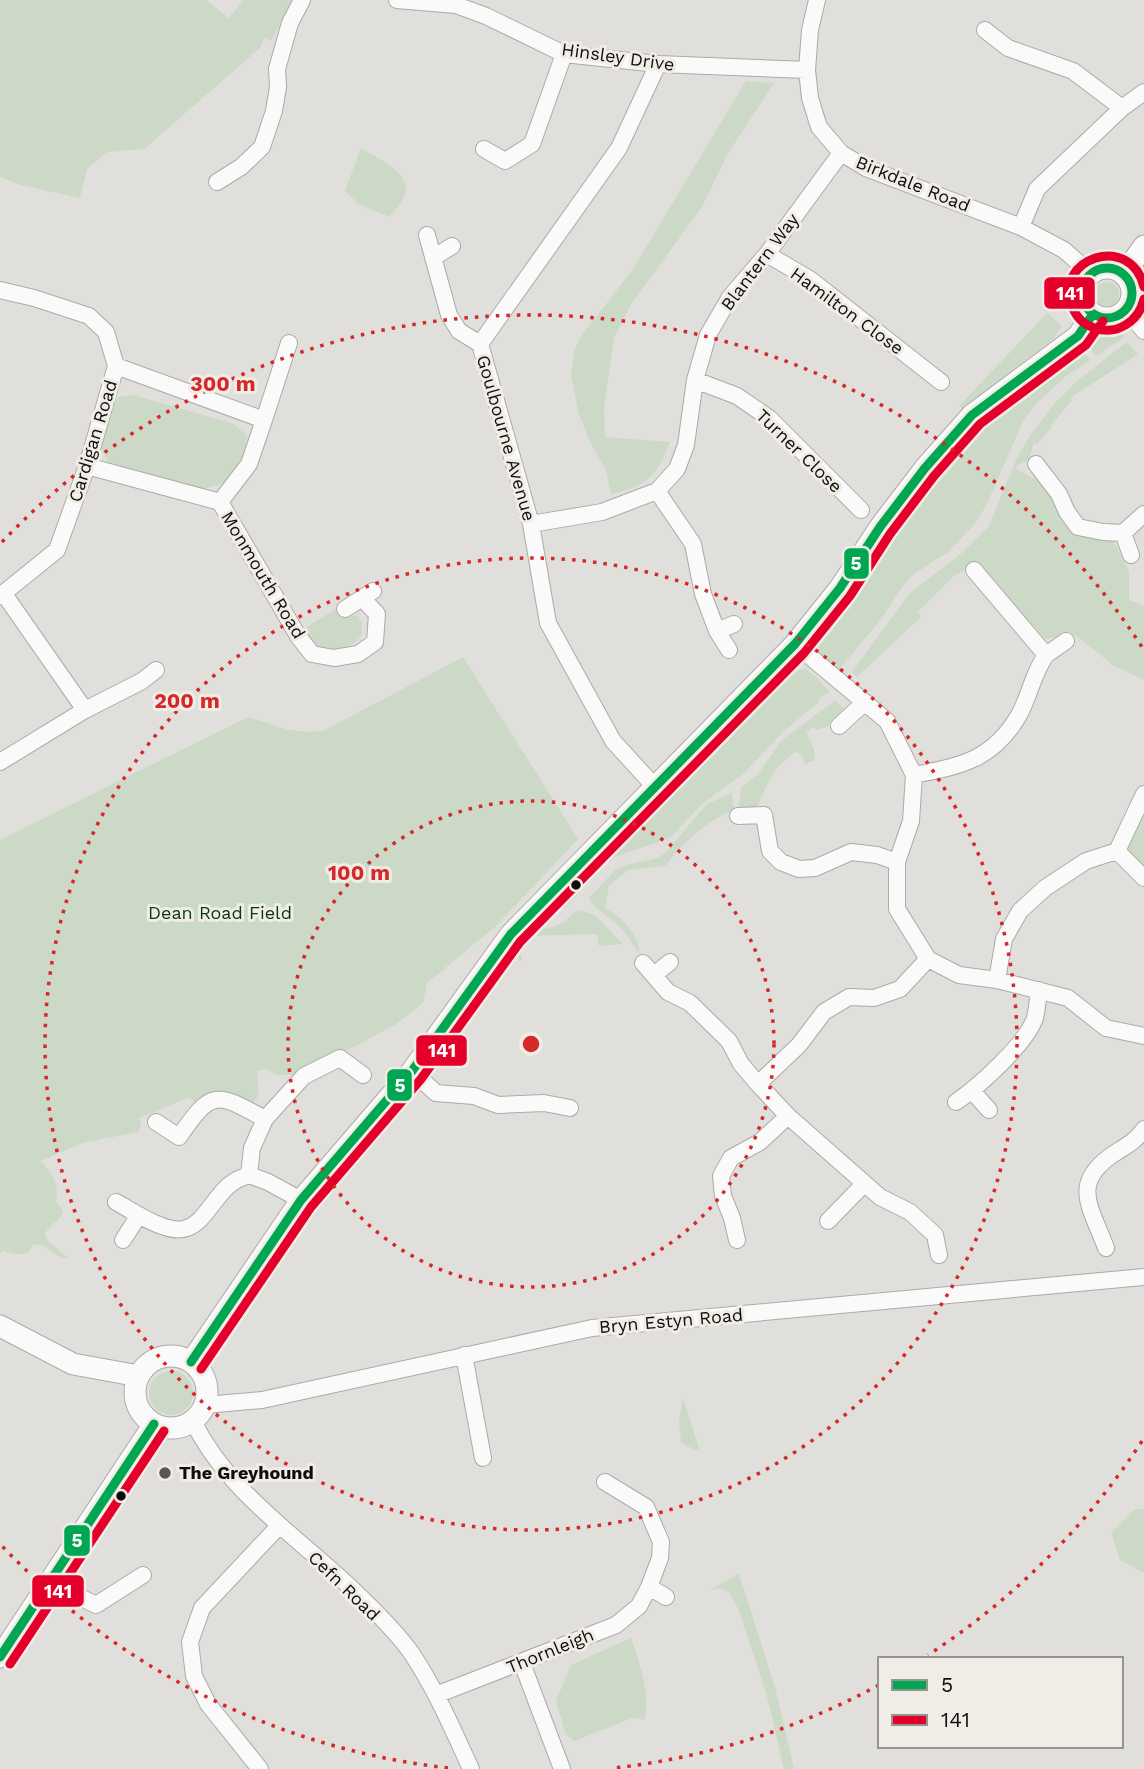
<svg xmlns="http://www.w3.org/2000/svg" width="1144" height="1769" viewBox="0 0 1144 1769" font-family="'Work Sans',sans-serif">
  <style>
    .green { fill: #ccd9c7 }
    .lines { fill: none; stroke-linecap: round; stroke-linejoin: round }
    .minor-casing { stroke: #acaaa7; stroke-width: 18 }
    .major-casing { stroke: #acaaa7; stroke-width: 23 }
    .minor { stroke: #fafafa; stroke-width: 16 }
    .major { stroke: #fafafa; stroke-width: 21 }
    .bus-1-casing { stroke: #f0ede6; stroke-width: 14 }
    .bus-2-casing { stroke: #f0ede6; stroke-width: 14 }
    .bus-1 { stroke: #00a651; stroke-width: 9 }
    .bus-2 { stroke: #e4002b; stroke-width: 9 }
    .ring { fill: none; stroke: #d62828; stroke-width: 3.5; stroke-dasharray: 3.5 7 }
    .bus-dot { fill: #0f0e0c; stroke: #f0ede6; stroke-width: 2.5 }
    .poi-dot { fill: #585754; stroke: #f0ede6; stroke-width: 2.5 }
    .labels { text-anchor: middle; stroke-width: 6; stroke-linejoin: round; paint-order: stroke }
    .street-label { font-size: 18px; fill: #0f0e0c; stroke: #f0ede6 }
    .park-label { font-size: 18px; fill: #093a08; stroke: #f0ede6 }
    .poi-label { font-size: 18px; font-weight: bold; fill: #0f0e0c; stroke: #f0ede6; text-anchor: start }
    .centre { fill: #d62828; stroke: #f0ede6; stroke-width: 3.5 }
    .ring-label { font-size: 21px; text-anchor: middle; font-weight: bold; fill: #d62828; stroke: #f0ede6; stroke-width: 6; stroke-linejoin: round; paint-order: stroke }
    .line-badge { stroke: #f0ede6; stroke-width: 2.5 }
    .badge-label { font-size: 19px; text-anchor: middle; font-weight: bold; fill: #fff }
  </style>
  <rect width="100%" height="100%" fill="#e1dfdb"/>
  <path class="green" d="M0,0H206L229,18L244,0H293L271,41L264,38L260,48L144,149L107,152L87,169L80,198L21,185L0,177Z
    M746,81L774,83L727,155L702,207L631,304L614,338L604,408L605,437L670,442C656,477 649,485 611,494L606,470L589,440L579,414L571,375L575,349L582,335L633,269Z
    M361,148C378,159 416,173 403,199C400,205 393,211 389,217L360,205L345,191Z
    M1095 294a12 12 0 1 1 24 0a12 12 0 1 1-24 0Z
    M1047,313L1062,326L1053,339L962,409L959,406Z
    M1108,333H1120L1126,336L1096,356L1088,345Z
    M1127,342L1138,354L1070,398L1072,401L1051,425L1052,427L1037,444L1034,443L1028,461L1018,464L1016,469L1041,482L1085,534L1114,541L1129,572V600L1144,606V680L1114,666L1074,634L1045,639L978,564L969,563L966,569L954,576L918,612L921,617L857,677L852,672L909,594L963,552L989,526L1017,458L1030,435L1054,404L1078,380Z
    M1082,349L1090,360L1065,377L1036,404L1023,421L987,504L975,524L948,552L914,574L902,587L881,619L837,672C827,664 816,656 818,642C820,623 842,605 853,589C896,527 933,457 993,408C1020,386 1053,368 1082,349Z
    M134,395L234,424L247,436L243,461L227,482L201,490L108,462L100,445L117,397Z
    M337,608L344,618L357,615L361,620L362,635C352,648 332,657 316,648C310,645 304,637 299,632Z
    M463,657L578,839L495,927L427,983L423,1003L396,1024L360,1044L292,1075H276L266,1069L257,1071L259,1094L251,1107L197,1105L189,1097L140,1118L141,1126L138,1132L82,1143L40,1161C51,1172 60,1184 56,1201L63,1211C61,1222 48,1224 45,1235L49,1242L68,1258H62L40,1244L33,1245L29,1252C18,1256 14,1253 3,1251L0,1254V840L248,717C280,726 288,734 323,731Z
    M805,669L815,676L830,692L819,698L818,703L786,729L743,774L703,803L670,838L617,856L603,866L565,908L560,899L625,837V830L632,822L785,673Z
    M835,700L846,711L827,727L816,730L814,727L806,732L814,749L815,760L805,764L801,754L796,752C772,767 768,783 757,807L741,812L739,804L741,788L758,774L782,740Z
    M732,792L734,811C710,817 680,846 665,866L629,870L609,885L605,908C623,918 638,934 640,954L624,931L591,903L589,898L615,870L626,865L658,858L666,852L706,805Z
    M1144,810V870L1126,851Z
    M579,910L595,915L623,944L599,946L597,934L526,936L520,945L522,960L519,961L516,943C537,916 534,935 555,926C565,923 570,914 579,910Z
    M149 1393a22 22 0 1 1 44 0a22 22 0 1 1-44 0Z
    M683,1398L700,1452L681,1443L679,1421Z
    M1135,1509H1144V1573L1120,1560L1111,1533Z
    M739,1574L775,1687L794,1769H784L768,1700L739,1610L729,1593L720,1588L710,1590Z
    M631,1638C640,1663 650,1693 645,1720L632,1718L575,1741L566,1735L556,1701L571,1665Z"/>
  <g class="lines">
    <defs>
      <path id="minor" d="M397,0L456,5L486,16L564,54L658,64L807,70
        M817,0L810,30L807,70L810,98L819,127L841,153L866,168L1021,227L1064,250L1090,273
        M985,30L1008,48L1073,71L1122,108
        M484,149L505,161L532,144L564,54
        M217,182L241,167L262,147L274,111L278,87L277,69L290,23L302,0
        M1021,227L1037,189L1122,108L1144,92
        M427,235L449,315L459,331L480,344
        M767,254L811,280L941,382
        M433,258L452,246
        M0,290L34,298L89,316L106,332L116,366L87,466L57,550L0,596
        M1126,310L1144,331
        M116,366L264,420L289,343
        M695,380L737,396L769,418L861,510
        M264,420L249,464L220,502L298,636L312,654L334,658L358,654L375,642L377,614L362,598
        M1036,464L1059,494L1067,512L1078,527L1103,532L1123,533L1144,514
        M87,466L220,502
        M657,491L693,544L703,594L717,631L729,650
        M531,524L602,512L657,491L677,469L686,445L695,380L708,335L730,297L767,254L841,153
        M1123,533L1131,555
        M974,570L1046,655L1066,641
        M4,594L85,710
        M345,609L373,591
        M717,631L734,624
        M795,644L887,721L914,775L911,821L897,862V909L928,959L959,975L997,980L1068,998L1106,1028L1144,1036
        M839,726L865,702
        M0,762L85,710L142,681L156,670
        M914,775C961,766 993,760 1019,715C1030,695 1033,673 1046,655
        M655,787L613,741L548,623L531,524L480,344L619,148L658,64
        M738,816L764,815L770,851L781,862L799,869L815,868L851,852L877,855L897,862
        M1117,851L1144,794
        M643,963L668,992L690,1003L729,1041L741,1064L758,1084
        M654,975L670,962
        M997,980L1004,939L1020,911L1045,888L1086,861L1117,851L1144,878
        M412,1071L436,1093L474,1096L498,1105L544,1103L570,1108
        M972,1091L989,1110
        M956,1102C978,1087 1026,1044 1035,1018C1037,1009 1038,999 1039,990
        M788,1116L880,1197L910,1212L935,1235L939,1255
        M156,1122L179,1137C212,1089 216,1092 265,1119
        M249,1175L268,1182L301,1200
        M116,1202C133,1211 168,1236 187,1228C199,1224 207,1211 215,1201C225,1188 232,1180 249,1175L252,1148L265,1119L304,1076L340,1058L363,1075
        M828,1221L864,1184
        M123,1240L139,1215
        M737,1240L732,1218L723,1196L721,1176L731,1158L760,1142L788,1116L758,1084L799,1045L824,1012L849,997L874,998L900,989L928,959
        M1106,1248C1091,1207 1069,1183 1115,1153C1126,1146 1137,1140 1144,1129
        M464,1355L483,1458
        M205,1405L262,1400L592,1328L1144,1277
        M193,1421C227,1491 295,1535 350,1587C368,1604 399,1635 412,1654C436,1690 453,1730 471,1769
        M50,1582L96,1605L143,1575
        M649,1587L666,1597
        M522,1663L562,1769
        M436,1695L616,1625L639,1606L649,1587L660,1558L661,1542L646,1507L605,1482
        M260,1769L208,1704L194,1676L190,1642L202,1608L279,1526"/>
      <path id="major" d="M1082 293a25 25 0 1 1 50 0a25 25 0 1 1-50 0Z
        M1124,274L1144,246
        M0,1326L73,1364L139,1376
        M135 1392a36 36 0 1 1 72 0a36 36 0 1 1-72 0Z
        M191,1362L301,1200L412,1071L511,934L795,644L840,588L880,527L925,468L972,415L1078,336L1093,314
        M0,1657L154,1424"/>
    </defs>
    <use href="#minor" class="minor-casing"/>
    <use href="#major" class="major-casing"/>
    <use href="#minor" class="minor"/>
    <use href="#major" class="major"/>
    <defs>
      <path id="bus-1" d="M1082 293a25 25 0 1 1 50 0a25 25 0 1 1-50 0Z
        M191,1362L301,1200L412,1071L511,934L795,644L840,588L880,527L925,468L972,415L1078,336L1093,314
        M0,1657L154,1424"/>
      <path id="bus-2" d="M1144,287C1131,232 1053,258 1072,306C1076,317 1084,325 1095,328C1117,336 1139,321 1144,299
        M201,1369L311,1207L421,1079L520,942L804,653L850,596L890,534L934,476L980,424L1086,345L1103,321
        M10,1664L164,1431"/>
    </defs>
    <use href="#bus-1" class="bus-1-casing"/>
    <use href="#bus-2" class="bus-2-casing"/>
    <use href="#bus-1" class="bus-1"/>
    <use href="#bus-2" class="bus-2"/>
  </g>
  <g class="ring">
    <circle cx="531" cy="1044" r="243"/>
    <circle cx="531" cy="1044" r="486"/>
    <path d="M1142 1441A729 729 0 0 1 928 1655M879 1685A729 729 0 0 1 614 1768M448 1768A729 729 0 0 1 2 1546M2 542A729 729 0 0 1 1142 647"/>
  </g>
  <g class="bus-dot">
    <circle cx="576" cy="885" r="6"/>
    <circle cx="121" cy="1496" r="6"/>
  </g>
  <circle class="poi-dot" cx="165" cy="1473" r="7"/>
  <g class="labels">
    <g class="street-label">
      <text transform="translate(618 57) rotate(8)" y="6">Hinsley Drive</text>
      <text transform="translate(913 184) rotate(22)" y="6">Birkdale Road</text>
      <text transform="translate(760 262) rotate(-53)" y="6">Blantern Way</text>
      <text transform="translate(847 311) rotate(36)" y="6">Hamilton Close</text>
      <text transform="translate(506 438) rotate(74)" y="6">Goulbourne Avenue</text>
      <text transform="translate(93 441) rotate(-73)" y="6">Cardigan Road</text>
      <text transform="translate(799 451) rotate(44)" y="6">Turner Close</text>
      <text transform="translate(263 575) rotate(59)" y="6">Monmouth Road</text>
      <text transform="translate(671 1321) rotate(-5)" y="6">Bryn Estyn Road</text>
      <text transform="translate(344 1586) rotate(44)" y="6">Cefn Road</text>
      <text transform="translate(550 1651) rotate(-22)" y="6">Thornleigh</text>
    </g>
    <g class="park-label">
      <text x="220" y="919">Dean Road Field</text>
    </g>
    <g class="poi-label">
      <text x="179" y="1479">The Greyhound</text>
    </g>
  </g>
  <circle cx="531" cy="1044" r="10" class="centre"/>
  <g class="ring-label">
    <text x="223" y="391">300 m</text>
    <text x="187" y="708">200 m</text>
    <text x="359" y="880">100 m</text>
  </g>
  <g class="line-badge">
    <rect x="1043" y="276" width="53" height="34" rx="7" fill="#e4002b"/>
    <rect x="843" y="547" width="27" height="33" rx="7" fill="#00a651"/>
    <rect x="415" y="1034" width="53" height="33" rx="7" fill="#e4002b"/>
    <rect x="386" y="1068" width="27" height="34" rx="7" fill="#00a651"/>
    <rect x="63" y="1524" width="28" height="33" rx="7" fill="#00a651"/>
    <rect x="31" y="1574" width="54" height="34" rx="7" fill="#e4002b"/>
  </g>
  <g class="badge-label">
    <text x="1070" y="300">141</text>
    <text x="856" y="570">5</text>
    <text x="442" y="1057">141</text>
    <text x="400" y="1092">5</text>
    <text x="77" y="1547">5</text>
    <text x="58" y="1598">141</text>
  </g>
  <rect x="878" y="1657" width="245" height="91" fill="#f0ede6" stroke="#96948f" stroke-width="2"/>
  <rect x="892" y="1680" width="35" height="10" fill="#00a651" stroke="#96948f" stroke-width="2"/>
  <text x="941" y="1692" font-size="21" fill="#0f0e0c">5</text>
  <rect x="892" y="1715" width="35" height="10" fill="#e4002b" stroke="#96948f" stroke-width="2"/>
  <text x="941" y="1727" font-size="21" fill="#0f0e0c">141</text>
</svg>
